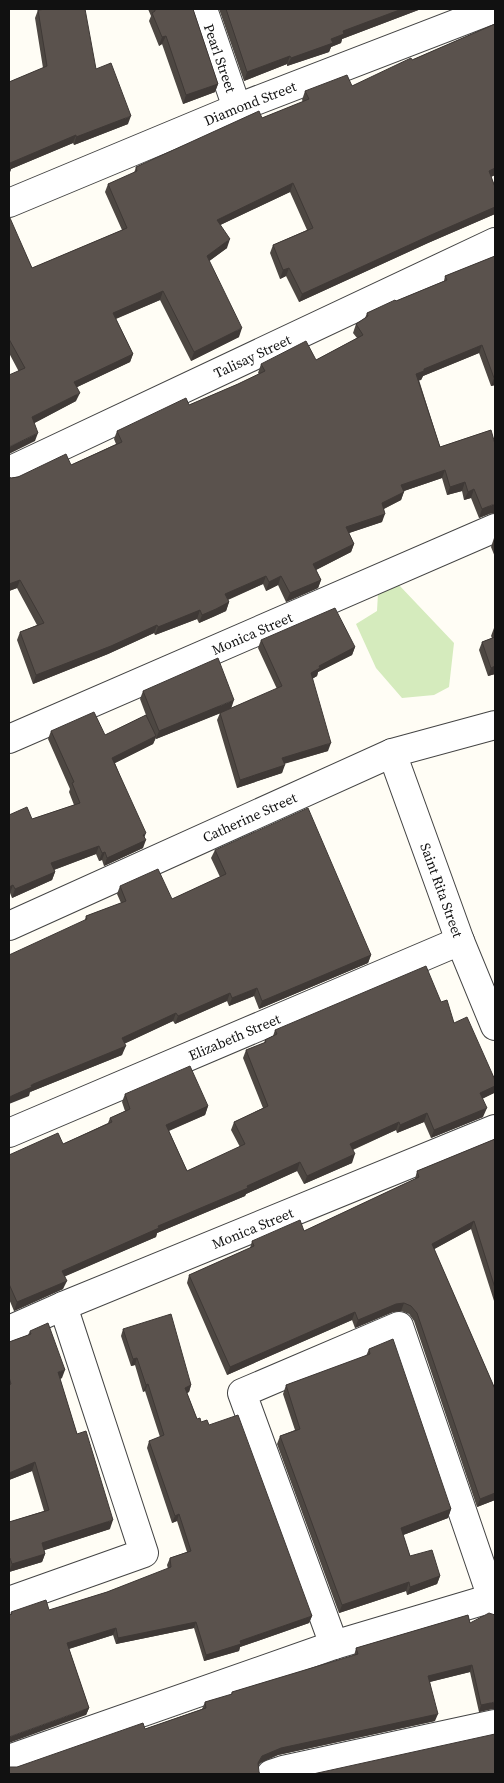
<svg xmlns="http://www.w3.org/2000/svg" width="504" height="1783" viewBox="0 0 504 1783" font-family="'Source Serif 4',serif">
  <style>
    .green { fill: #d5ebbd }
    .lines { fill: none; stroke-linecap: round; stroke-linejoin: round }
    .minor-casing { stroke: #444; stroke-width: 30 }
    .minor { stroke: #fff; stroke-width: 28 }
    .wall { fill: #4d4742 }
    .shaded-wall { fill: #3f3936 }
    .building { fill: #5a524d; stroke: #3f3936 }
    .labels { text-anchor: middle; stroke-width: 5; stroke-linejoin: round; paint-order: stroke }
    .street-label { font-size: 14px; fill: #111; stroke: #fff }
  </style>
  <rect width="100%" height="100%" fill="#fffdf5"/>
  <path class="green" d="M398,584L454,643L449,687L434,695L402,698L376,668L356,624L377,611L378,593Z"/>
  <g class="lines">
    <defs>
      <g id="minor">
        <path id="s1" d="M203,9L237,108"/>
        <path id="s2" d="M9,203L237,108L494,9"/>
        <path id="s3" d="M9,471L495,242"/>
        <path id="s4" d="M9,739L495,528"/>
        <path id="s5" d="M392,753L460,941L495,1026"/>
        <path id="s6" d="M9,926L392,753L495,725"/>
        <path id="s7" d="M9,1133L460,941"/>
        <path id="s8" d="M9,1330L63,1306L495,1129"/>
        <path d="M9,1601L144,1553L63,1306"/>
        <path d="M334,1645L242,1393L399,1326L495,1607"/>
        <path d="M9,1759L334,1645L492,1598"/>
        <path d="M271,1774L283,1770L495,1724"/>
      </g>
    </defs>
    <use href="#minor" class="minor-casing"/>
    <use href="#minor" class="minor"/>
  </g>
  <path class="wall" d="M148,9H193L218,84L215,92L183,104L162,44L159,46L149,21L151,16Z
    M219,9H421L342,39L341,43L331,47L329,52L287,66V64L244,81Z
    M38,10L96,69L128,124L74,145L73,143L11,169L9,175V82L43,68L35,18Z
    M495,24V175L491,177L495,187V214L428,243L299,302L286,276L280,279L270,253L273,245L307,230L290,192L220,225L227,248L209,261L239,337L191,361L160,300L116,319L133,354L130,362L77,387L76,401L34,423L35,441L18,370L9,353V218L32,268L122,230L105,192L108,184L134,173L136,167L303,102L302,100L305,91L352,86L412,60Z
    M495,256V385L491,386L479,353L423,376L421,380H419L440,447L491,430L489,514L479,518L471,498L464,500L462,491L447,495L442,478L404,491L401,500L384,509L382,522L349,533L354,544L351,552L316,570L321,580L318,588L286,602L278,585L266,591L263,584L228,600L229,602L226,611L213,617L199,623L197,619L155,635L154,633L108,654L33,684L17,640L20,632L37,625L17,588L9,591V477L11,478L71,465L116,444L114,439L117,431L189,405L238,384L259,374L258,373L261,364L316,360L357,338L353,333L356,324L365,318L367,313L444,281L445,276Z
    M494,538H495V557L491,547Z
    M494,628H495V674L488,676L479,650L482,642L492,638L491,636Z
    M261,640L355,647L352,655L318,672L317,676L312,679L328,751L284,764L282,773L237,788L217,720L220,713L156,739V738L153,744L115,763L144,837L143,848L104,866L102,860L99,861L96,854L54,870L55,872L52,880L12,898L10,893L9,894V815L32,819L74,805L69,792L70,789L48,739L51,731L105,735L146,715L140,699L143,691L231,708L277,689L258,648Z
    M215,850L371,955L368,963L259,1009L254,996L229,1006L227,1001L175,1024L173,1021L124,1044L122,1055L30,1092L29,1096L86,916L121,903L117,894L120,886L172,899L220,877L211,858Z
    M441,1002L454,1023L495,1080V1090L494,1093L482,1099L483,1117L431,1138L424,1122L397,1133L396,1130L353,1150L352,1163L304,1184L297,1171L246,1194L245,1196L157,1233L156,1237L65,1276L63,1289L14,1311L9,1299V1155L63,1144L108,1123L110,1118L125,1111L122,1102L125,1094L208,1106L205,1115L169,1131L187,1171L240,1147L231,1130L234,1122L263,1108L243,1058L246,1050L264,1043L265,1040L273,1036L275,1030Z
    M495,1139V1304L471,1229L434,1249L495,1389V1500L477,1507L414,1321L409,1314L401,1311L393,1312L355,1328L352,1320L227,1375L187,1283L189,1275L250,1248L252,1241L304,1231L415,1179L417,1171Z
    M123,1329L191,1385L189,1392L187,1393L197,1419L201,1422L209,1425L312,1616L309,1623L240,1647L239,1651L204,1661L194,1628L116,1644L113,1635L69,1649L89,1708L86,1715L10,1615L11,1612L49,1610L107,1592L168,1569L167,1565L170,1558L187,1552L177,1521L172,1523L147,1448L149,1441L160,1437L145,1391L143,1392L135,1365L131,1366L121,1336Z
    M30,1331L62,1378L60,1379L77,1434L110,1529L44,1550L45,1554L42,1562L9,1572V1522L44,1511L32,1471L9,1480V1342L28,1335Z
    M369,1349L451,1509L448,1518L403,1535L410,1556L440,1576L437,1584L407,1595L406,1591L339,1613L277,1444L280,1436L295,1430L283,1394L286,1385L366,1356Z
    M468,1615L492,1709L479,1712L470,1672L430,1682L435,1721L278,1755L260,1763L258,1766L17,1767L145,1729L202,1709L205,1702L231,1695L232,1692L354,1656L356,1648Z"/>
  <path class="shaded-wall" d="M402,9H421L342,39L341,43L331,47L329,52L287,66L291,58L331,39L343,31Z
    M166,36L162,44L159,46L162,37Z
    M290,56L287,64L244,81L247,72Z
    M218,84L215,92L183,104L186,95Z
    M131,116L128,124L74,145L76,137Z
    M76,135L73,143L11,169L9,175L10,163Z
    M495,168V175L486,179L489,171Z
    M293,183L290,192L214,228L217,220Z
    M495,207V214L428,243L299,302L302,294L431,235Z
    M230,239L227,248L204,265L207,256Z
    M289,268L286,276L280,279L283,270Z
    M163,291L160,300L110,321L113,313Z
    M242,328L239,337L191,361L194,352Z
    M482,345L479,353L423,376L421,380L413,382L416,374L424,369Z
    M133,354L130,362L71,390L74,382Z
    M495,377V385L491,386L494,378Z
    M80,393L76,401L29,426L32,417Z
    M38,433L35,441L9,454V447Z
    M445,470L442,478L398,493L401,485Z
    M465,482L462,491L447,495L450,487Z
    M474,489L471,498L464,500L468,492Z
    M404,492L401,500L379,511L382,503Z
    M492,505H495V513L489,514L479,518L482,509Z
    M385,514L382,522L343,535L346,527Z
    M354,544L351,552L310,573L313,564Z
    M266,576L263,584L222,602L225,594Z
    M281,576L278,585L266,591L269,582Z
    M20,580L17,588L9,591V584Z
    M321,580L318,588L286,602L290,593Z
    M229,602L226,611L199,623L202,615Z
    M200,610L197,619L155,635L158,627Z
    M157,625L154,633L108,654L33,684L36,675Z
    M355,647L352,655L318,672L317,676L308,681L311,673L319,666Z
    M495,666V674L488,676L491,668Z
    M234,700L231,709L156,739L159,731Z
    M156,736L153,744L109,766L112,758Z
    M331,743L328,751L279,765L282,758Z
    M285,765L282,773L237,788L240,780Z
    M146,833L143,841L146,840L143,848L104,866L107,858Z
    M99,846L96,854L48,872L51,863Z
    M105,852L102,860L99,861L102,853Z
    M55,872L52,880L12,898L15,889Z
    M13,885L10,893L9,894V887Z
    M371,955L368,963L259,1009L262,1001Z
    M257,988L254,996L229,1006L232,998Z
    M230,993L227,1001L175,1024L178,1016Z
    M176,1013L173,1021L119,1046L122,1038Z
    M126,1046L122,1055L30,1092L29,1096L9,1104V1097L31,1085Z
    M495,1086V1090L494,1093L477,1101L480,1093Z
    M208,1106L205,1115L163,1133L166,1125Z
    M487,1108L483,1117L431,1138L434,1130Z
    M427,1113L424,1122L397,1133L400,1125Z
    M399,1122L396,1130L347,1152L350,1144Z
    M355,1154L352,1163L304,1184L307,1176Z
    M300,1162L297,1171L246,1194L245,1196L157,1233L156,1237L59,1279L62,1271L158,1226Z
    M474,1221L471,1229L429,1252L432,1244Z
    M67,1281L63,1289L14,1311L17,1302Z
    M404,1303L401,1311L393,1312L355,1328L358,1320L396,1304Z
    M355,1312L352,1320L227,1375L230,1367Z
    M137,1358L135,1365L131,1366L133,1359Z
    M65,1370L62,1378L55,1380L58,1372Z
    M148,1384L145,1391L143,1392L146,1385Z
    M191,1385L189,1392L182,1395L185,1388Z
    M35,1462L32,1471L9,1480V1473Z
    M495,1493V1500L477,1507L480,1499Z
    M451,1509L448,1518L398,1537L401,1528Z
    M179,1514L177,1521L172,1523L175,1516Z
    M113,1520L110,1529L39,1552L42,1543Z
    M45,1554L42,1562L9,1572L12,1564Z
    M440,1576L437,1584L407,1595L410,1587Z
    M409,1582L406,1591L339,1613L342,1605Z
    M312,1616L309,1623L240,1647L239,1651L204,1661L206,1655L240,1641Z
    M196,1622L194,1628L116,1644L118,1638Z
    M116,1628L113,1635L65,1650L67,1643Z
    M472,1665L470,1672L425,1683L428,1676Z
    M495,1702V1709H492L479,1712L481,1705Z
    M89,1708L86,1715L9,1743V1737Z
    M438,1714L435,1721L278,1755L260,1763L256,1770L262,1756L281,1748Z"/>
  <path class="building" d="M47,9H85L96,69L111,63L131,116L76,137V135L10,163L11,168L9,169V82L47,66L38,10Z
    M155,9H193L218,84L186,95L166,36L162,37L152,13L155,11Z
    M226,9H402L343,31L344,34L331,39L333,43L291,58L290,56L247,72Z
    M495,24V168L489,171L495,187V207L431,235L302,294L289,268L283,270L273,245L313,228L293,183L217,220L230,239L207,256L242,328L194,352L163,291L113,313L133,354L74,382L80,393L32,417L38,433L9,447V375L25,368L9,339V218H10L32,268L127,228L108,184L137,171L136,167L259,111L262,118L309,99L305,91L347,75L352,86L411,58L412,60Z
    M495,256V377L494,378L482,345L424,369V371L416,374L440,447L491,430L495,444V505H492L482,509L474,489L468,492L465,482L450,487L445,470L401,485L404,492L382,503L385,514L346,527L354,544L313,564L321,580L290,593L281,576L269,582L266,576L225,594L229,602L216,609L202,615L200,610L158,627L157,625L111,646L36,675L20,632L44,623L20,580L9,584V477L11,478L18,477L66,454L71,465L122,442L117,431L186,398L189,405L238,384L265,371L261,364L306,341L316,360L363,335L356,324L368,316L367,313L395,300L396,301L447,280L445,276Z
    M335,608L355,647L319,666L320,668L311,673L331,743L282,758L285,765L240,780L220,713L282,686L261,640Z
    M495,637V666L491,668L482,642Z
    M218,658L234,700L159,731L143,691Z
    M94,712L105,735L146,715L156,736L112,758L146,833L143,835L146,840L107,858L105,852L102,853L99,846L51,863L55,872L15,889L13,885L9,887V815L27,807L32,819L80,803L72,783L74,782L51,731Z
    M308,808L371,955L262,1001L257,988L232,998L230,993L178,1016L176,1013L122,1038L126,1046L31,1085L32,1087L9,1097V955L87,919L86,916L126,901L120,886L158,869L172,899L226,874L215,850Z
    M426,966L441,1002L447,1000L454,1023L467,1017L495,1080V1086L480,1093L487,1108L434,1130L427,1113L400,1125L399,1122L350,1144L355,1154L307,1176L300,1162L247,1186L248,1188L158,1226L159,1228L62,1271L67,1281L17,1302L9,1284V1155L58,1133L63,1144L112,1122L110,1118L130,1109L125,1094L190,1066L208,1106L166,1125L187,1171L245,1144L234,1122L268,1106L246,1050L266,1042L265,1040L277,1034L275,1030Z
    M495,1139V1288L474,1221L432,1244L495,1389V1493L480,1499L417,1313L411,1306L404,1303L396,1304L358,1320L355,1312L230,1367L189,1275L254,1246L252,1241L300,1220L304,1231L419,1177L417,1171Z
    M171,1314L191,1385L185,1388L197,1419L200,1418L201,1422L207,1420L209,1425L238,1415L312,1616L240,1641L241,1644L206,1655L196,1622L118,1638L116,1628L67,1643L89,1708L9,1737V1615L12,1614L11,1612L46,1600L49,1610L107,1592L171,1567L170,1558L191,1551L179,1514L175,1516L149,1441L164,1435L148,1384L146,1385L137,1358L133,1359L123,1329Z
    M48,1323L65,1370L58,1372L77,1434L86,1431L113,1520L42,1543L45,1554L12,1564L10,1558H9V1522L49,1510L35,1462L9,1473V1385L11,1384L9,1377V1342L31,1334L30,1331Z
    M393,1339L451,1509L401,1528L410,1556L432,1550L440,1576L410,1587L409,1582L342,1605L280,1436L300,1429L286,1385L370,1354L369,1349Z
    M489,1613L495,1615V1702L481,1705L472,1665L428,1676L438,1714L281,1748L262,1756L258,1763L259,1772L260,1774H9V1767H17L143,1723L145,1729L206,1708L205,1702L232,1694V1692L358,1654L356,1648L468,1615L470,1623Z
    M495,1734V1774H313Z"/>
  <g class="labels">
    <g class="street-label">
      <text dy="5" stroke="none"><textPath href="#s1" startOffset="52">Pearl Street</textPath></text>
      <text dy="5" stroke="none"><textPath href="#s2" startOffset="261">Diamond Street</textPath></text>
      <text dy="5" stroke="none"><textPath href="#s3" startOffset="269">Talisay Street</textPath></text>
      <text dy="5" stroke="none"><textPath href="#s4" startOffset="265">Monica Street</textPath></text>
      <text dy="5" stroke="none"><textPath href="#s6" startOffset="264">Catherine Street</textPath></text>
      <text dy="5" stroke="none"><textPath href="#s5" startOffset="146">Saint Rita Street</textPath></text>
      <text dy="5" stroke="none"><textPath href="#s7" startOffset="245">Elizabeth Street</textPath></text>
      <text dy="5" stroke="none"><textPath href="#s8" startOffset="264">Monica Street</textPath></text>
    </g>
  </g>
  <rect width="504" height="1783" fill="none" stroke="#111111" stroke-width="20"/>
</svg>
